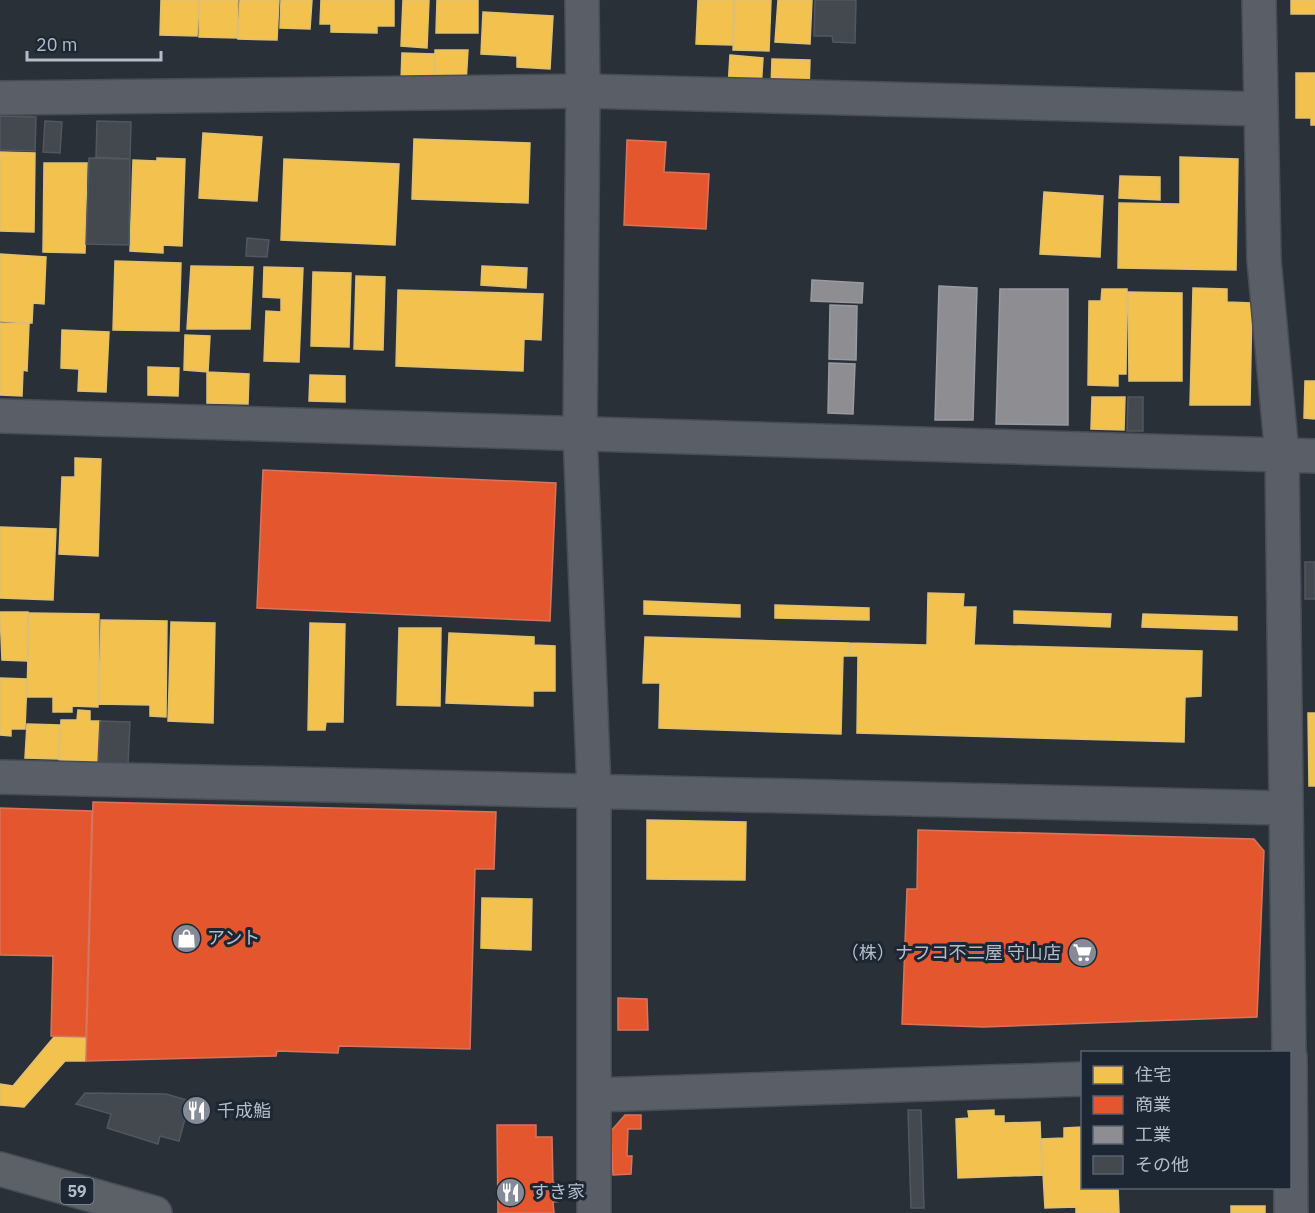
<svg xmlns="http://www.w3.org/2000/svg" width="1315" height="1213" viewBox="0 0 1315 1213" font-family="'IBM Plex Sans','Noto Sans JP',sans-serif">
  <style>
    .homes { fill: #f2c14e; stroke: #dfc073; stroke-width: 1.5 }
    .shops { fill: #e4572e; stroke: #d6755c; stroke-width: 1.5 }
    .industry { fill: #8d8d92; stroke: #999ba2; stroke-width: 1.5 }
    .building { fill: #444950; stroke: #52575f; stroke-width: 1.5 }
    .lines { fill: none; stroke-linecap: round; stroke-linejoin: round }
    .minor-casing { stroke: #484c53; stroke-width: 36 }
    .primary-casing { stroke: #484c55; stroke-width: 36 }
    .minor { stroke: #5a5e66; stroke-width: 33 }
    .primary { stroke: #5c6168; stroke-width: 33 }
    .labels { text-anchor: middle; stroke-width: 6; stroke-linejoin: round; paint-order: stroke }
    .shield { fill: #1d2633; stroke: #878f9c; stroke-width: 1.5 }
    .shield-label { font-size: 16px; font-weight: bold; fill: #b4bcc9 }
    .poi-label { font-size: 18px; fill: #b4bcc9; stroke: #1d2633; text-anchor: start }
  </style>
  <rect width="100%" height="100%" fill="#2a3038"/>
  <path class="homes" d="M161,0H199L197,36L160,35Z
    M200,0H238L237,38L199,37Z
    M240,0H279L277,40L238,39Z
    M281,0H312L310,29L280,28Z
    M321,0H394V26H377V33L331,32V24H320Z
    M403,0H429L427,48L401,46Z
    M437,0H478V33H436Z
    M698,0H734L732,45L696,44Z
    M735,0H771L769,51L733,50Z
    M778,0H812L810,44L775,42Z
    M1291,0H1315V14H1291Z
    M483,12L553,16L550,69L517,67V56L481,54Z
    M435,50H468L466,83H435Z
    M402,53L435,54L433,82L401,81Z
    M730,55L763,58L761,89L728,87Z
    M772,59L810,60L809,90L771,89Z
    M1296,73H1315V125H1311V118H1296Z
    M203,133L262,137L257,201L199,198Z
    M414,139L530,143L528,203L412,199Z
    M0,152L35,153L34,232L0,231Z
    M1180,157L1238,159L1236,270L1118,268L1119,203L1180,204Z
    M157,158L185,159L182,246L163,245V253L130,251L133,160L157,161Z
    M284,159L399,164L395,245L281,240Z
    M44,163H87L85,253L43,252Z
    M1120,176L1160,177V200L1119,198Z
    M1044,192L1103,196L1100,257L1040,254Z
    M0,254L46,257L44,304L33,303L32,323L0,321Z
    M115,261L181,263L179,331L113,330Z
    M191,266L253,267L250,329H187Z
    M482,266L527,268L526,288L481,285Z
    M264,267L303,268L299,362L264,361L266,311L281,312V298L263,297Z
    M313,272L351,273L349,347L311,346Z
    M356,276L385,277L383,350L354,349Z
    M1193,288L1227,289V302L1252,303L1250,405H1190Z
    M1102,289H1127L1126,374H1118V386L1088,385L1089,301H1101Z
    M398,290L543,294L541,340L524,339L523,371L396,366Z
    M1128,292L1182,293V381H1129Z
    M0,323L29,324L27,371L23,370L22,396L0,395Z
    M62,330L109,332L106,392L78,391L79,369L61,368Z
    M185,335L210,336L208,372L184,370Z
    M148,367L179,368L178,396L148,395Z
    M207,372L249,374L248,404L207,403Z
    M310,375L345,376V402L309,401Z
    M1305,381H1315V419L1304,418Z
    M1092,397H1125L1124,430L1091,429Z
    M75,458L101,459L98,556L59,554L62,477H75Z
    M0,527L56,529L53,600L0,598Z
    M928,593L964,594L963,607H976L974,645L1202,651L1201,696L1185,697L1184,742L857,733L858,656H850V643L927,645Z
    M644,601L740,605V617L644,614Z
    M775,605L869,608V620L775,618Z
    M1014,611L1111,614L1110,627L1014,623Z
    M0,612H28L27,661L2,660Z
    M29,613L99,614L98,707L72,706V712H53V697H27Z
    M1143,614L1237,617V630L1142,627Z
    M101,620L167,621L166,717L150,716V705L99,704Z
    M171,622L215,623L213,723L168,721Z
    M310,623L345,624L343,722H326L325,730H308Z
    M399,628H441L440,706L397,705Z
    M449,633L534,637V645L555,646V691H533V706L446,703Z
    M645,637L849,643V656H843L841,734L659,728L660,683H643Z
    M0,678L27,679L25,729H11V736L0,735Z
    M78,710L90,711V721H100L98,762L59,760L61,720H77Z
    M1308,713H1315V786H1309Z
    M27,724L60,725L58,759L25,758Z
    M647,820L746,822L745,880L647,879Z
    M482,898L532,899L531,950L481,948Z
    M54,1037H86L85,1061H65L24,1107L0,1105V1084L13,1086Z
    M994,1110V1116H1004V1123L1040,1122L1042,1175L958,1178L956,1119L969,1118L968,1111Z
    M1082,1127V1188H1118L1119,1213H1076V1207L1045,1208L1041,1139L1064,1138V1128Z
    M1231,1206H1265V1213H1231Z"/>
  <path class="shops" d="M627,140L666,142L664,172L709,174L706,229L624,225Z
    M263,470L556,483L550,621L257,608Z
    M93,802L496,812L494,869H475L470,1049L339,1046L338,1053L277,1051L276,1056L86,1061Z
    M0,808L92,811L86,1037L51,1036L53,956L0,955Z
    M918,830L1254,839L1264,851L1257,1017L983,1027L902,1024L907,889H917Z
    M618,998L647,999L648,1030H618Z
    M625,1115H641V1129H628L627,1156H632L631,1174L613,1175L611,1131Z
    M497,1125H536V1137H552L553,1183H562V1201L553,1202L554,1213H498Z"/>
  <path class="industry" d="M812,280L863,283L862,303L811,301Z
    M939,286L977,288L973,420H935Z
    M1000,289H1068V425L996,424Z
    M830,305L857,306L856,360L829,359Z
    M829,363L855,364L853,414L828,413Z"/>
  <path class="building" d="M815,0H856L855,43L833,42L832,36H814Z
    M0,116L36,117L35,151L0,150Z
    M45,121L62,122L60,153L43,152Z
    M97,121L131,122L130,159L96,157Z
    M89,158L130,159L129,245L86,244Z
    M247,238L269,240L267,257L246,256Z
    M1128,397H1143V431H1127Z
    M1305,562H1315V599H1305Z
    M100,721L130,722L128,764L98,763Z
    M85,1093L166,1094L190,1101L179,1141L160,1136L158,1144L107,1128L111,1114L76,1104Z
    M908,1110H921L924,1208H911Z"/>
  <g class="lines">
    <defs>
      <path id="minor" d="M582,0L583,91L580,433L594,791V1213
        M1259,0L1264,260L1282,455L1289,1052
        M0,98L583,91L1261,109
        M0,416L1315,456
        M0,777L1286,808
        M1290,1057L1291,1213
        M594,1095L1082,1079"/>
      <path id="primary" d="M0,1169L155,1213"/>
    </defs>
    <use href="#minor" class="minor-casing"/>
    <use href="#primary" class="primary-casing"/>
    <use href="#minor" class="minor"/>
    <use href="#primary" class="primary"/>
  </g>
  <defs>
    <symbol id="shop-disc" viewBox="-11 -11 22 22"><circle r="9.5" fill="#848b96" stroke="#1d2633"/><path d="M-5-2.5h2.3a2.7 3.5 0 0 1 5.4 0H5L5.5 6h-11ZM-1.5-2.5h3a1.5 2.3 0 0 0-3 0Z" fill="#fff"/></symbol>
    <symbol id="supermarket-disc" viewBox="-11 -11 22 22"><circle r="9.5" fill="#848b96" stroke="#1d2633"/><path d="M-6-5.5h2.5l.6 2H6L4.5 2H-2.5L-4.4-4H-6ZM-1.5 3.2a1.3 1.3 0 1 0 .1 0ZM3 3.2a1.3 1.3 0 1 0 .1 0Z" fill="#fff"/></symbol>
    <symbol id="restaurant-disc" viewBox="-11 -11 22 22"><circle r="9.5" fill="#848b96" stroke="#1d2633"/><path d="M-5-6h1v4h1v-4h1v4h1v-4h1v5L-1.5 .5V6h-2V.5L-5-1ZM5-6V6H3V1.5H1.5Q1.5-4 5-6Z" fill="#fff"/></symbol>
  </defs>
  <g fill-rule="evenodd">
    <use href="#shop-disc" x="170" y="922" width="33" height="33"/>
    <use href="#supermarket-disc" x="1066" y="936" width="33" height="33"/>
    <use href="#restaurant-disc" x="180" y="1094" width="33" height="33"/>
    <use href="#restaurant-disc" x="494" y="1176" width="33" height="33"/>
  </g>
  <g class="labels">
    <rect class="shield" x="60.5" y="1178" width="33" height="26" rx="4.5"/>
    <g class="shield-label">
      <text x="77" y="1197">59</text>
    </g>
    <g class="poi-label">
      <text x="207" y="944">アント</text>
      <text x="1061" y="959" text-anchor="end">（株）ナフコ不二屋 守山店</text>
      <text x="217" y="1117">千成鮨</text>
      <text x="531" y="1198">すき家</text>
    </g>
  </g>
  <rect x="1081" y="1051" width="210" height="138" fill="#1d2633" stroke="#59626f" stroke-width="1.5"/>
  <rect x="1093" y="1066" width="30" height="18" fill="#f2c14e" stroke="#59626f" stroke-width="1.5"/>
  <text x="1135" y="1081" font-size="18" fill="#b4bcc9">住宅</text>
  <rect x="1093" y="1096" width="30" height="18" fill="#e4572e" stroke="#59626f" stroke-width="1.5"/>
  <text x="1135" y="1111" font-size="18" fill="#b4bcc9">商業</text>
  <rect x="1093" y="1126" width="30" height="18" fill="#8d8d92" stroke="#59626f" stroke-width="1.5"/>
  <text x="1135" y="1141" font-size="18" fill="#b4bcc9">工業</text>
  <rect x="1093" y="1156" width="30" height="18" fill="#444950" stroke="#59626f" stroke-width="1.5"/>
  <text x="1135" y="1171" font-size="18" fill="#b4bcc9">その他</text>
  <path d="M27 51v9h134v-9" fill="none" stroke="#b4bcc9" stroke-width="3"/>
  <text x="36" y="51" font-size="18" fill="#b4bcc9" stroke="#1d2633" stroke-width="4.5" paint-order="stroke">20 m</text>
</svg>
